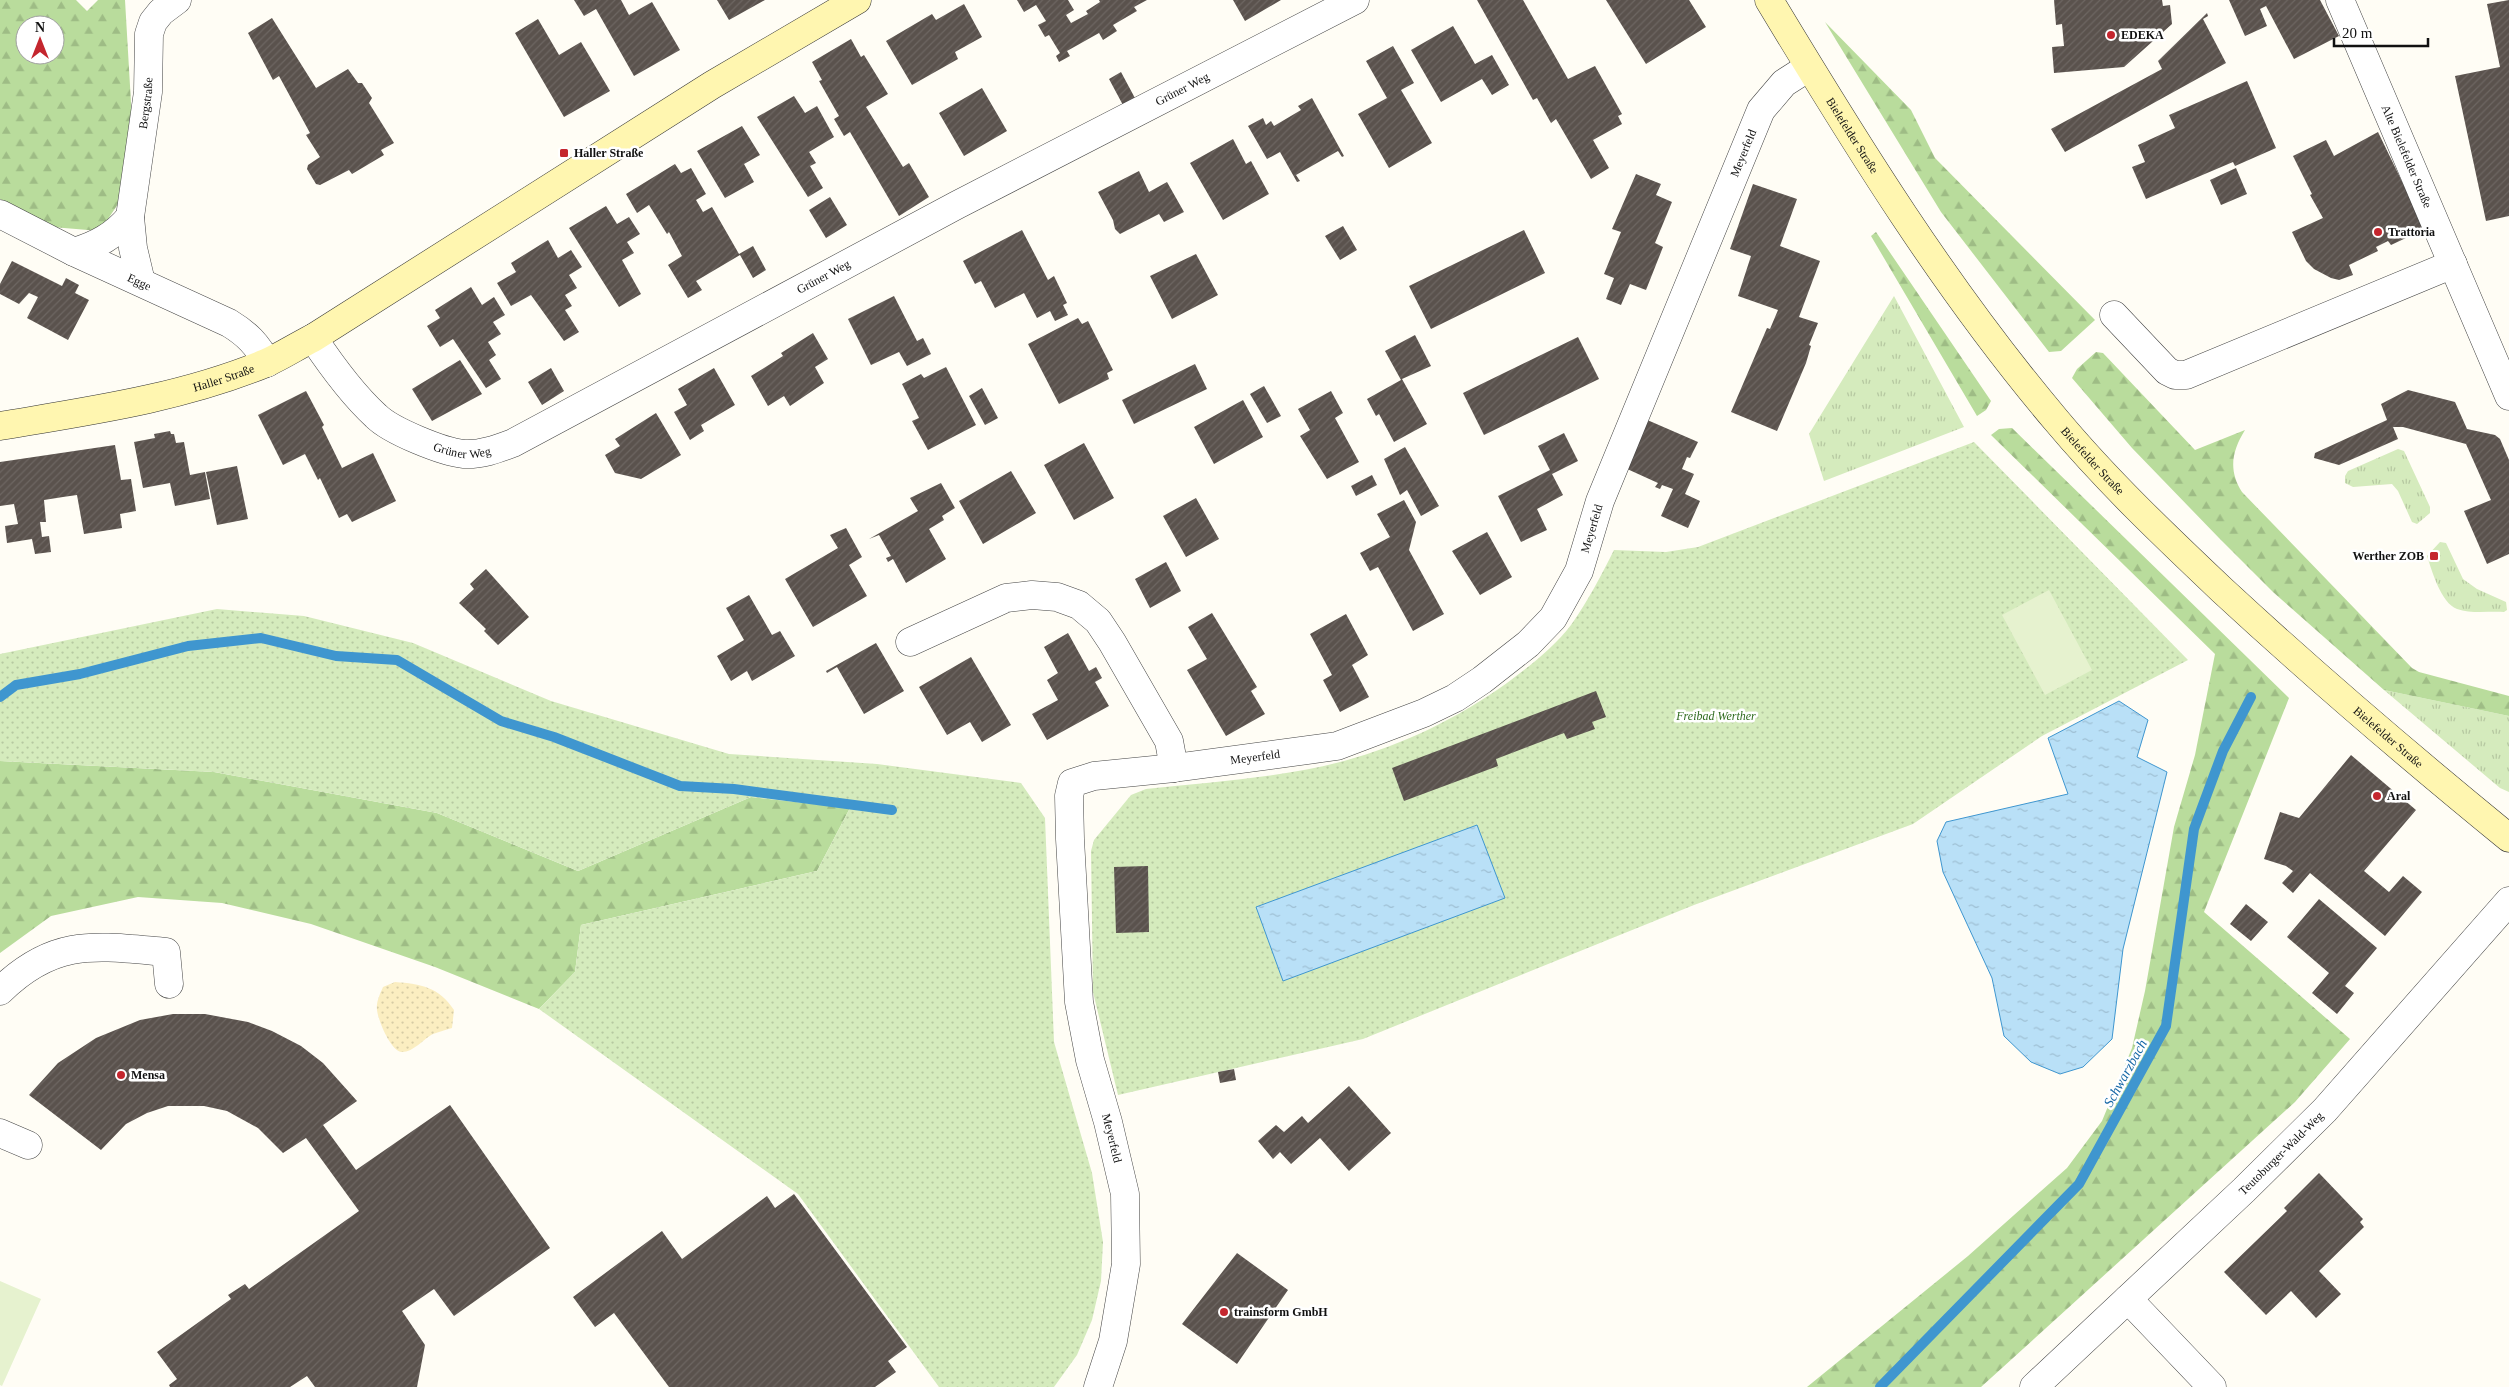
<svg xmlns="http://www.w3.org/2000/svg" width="2509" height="1387" viewBox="0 0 2509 1387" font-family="Georgia,serif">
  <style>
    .grass { fill: url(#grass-tufts) }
    .forest { fill: url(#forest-firs); fill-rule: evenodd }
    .sand { fill: url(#sand-dots) }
    .park { fill: url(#park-dots) }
    .pitch { fill: #e6f2cf }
    .water { fill: url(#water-ripples); stroke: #3f96cf }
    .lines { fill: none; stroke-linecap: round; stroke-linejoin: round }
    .stream { stroke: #3f96cf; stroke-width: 10 }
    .building { fill: url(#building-hatch) }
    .street-casing { stroke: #444; stroke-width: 29 }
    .secondary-casing { stroke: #333; stroke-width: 29 }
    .street { stroke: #fff; stroke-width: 28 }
    .secondary { stroke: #fff6b0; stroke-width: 28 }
    .poi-dot { fill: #c4262e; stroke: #fff; stroke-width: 2 }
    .labels { text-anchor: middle; stroke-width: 5; stroke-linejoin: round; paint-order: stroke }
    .poi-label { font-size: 12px; font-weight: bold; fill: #111; stroke: #fff; text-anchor: start }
    .street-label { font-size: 12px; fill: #111; stroke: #fff }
    .park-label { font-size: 12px; font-style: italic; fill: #2f6b1f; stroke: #fff }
    .water-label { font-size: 14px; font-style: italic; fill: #1768a6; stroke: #fff }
  </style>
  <defs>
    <pattern id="grass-tufts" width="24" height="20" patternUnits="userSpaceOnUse" patternTransform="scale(1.25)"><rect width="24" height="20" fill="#d5ebbd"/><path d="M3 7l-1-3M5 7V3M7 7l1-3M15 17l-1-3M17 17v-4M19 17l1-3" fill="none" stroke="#b6c8a1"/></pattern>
    <pattern id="forest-firs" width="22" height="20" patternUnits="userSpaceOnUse" patternTransform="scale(1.25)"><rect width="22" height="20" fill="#b9dc9c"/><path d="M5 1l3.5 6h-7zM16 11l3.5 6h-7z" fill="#9ebc85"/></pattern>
    <pattern id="sand-dots" width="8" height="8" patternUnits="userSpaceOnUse" patternTransform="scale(1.25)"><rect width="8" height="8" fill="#fbeec1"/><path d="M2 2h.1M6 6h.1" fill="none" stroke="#d6cba5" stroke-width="1.8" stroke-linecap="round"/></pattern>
    <pattern id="park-dots" width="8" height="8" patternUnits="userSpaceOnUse" patternTransform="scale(1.25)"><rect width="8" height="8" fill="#d5ebbd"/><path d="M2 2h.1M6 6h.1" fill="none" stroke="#b6c8a1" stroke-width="1.8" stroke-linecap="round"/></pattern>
    <pattern id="water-ripples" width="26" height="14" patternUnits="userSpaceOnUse" patternTransform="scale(1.25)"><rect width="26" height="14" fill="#b9e0f7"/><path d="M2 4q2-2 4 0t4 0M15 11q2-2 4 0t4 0" fill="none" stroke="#9ebfd3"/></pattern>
    <pattern id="building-hatch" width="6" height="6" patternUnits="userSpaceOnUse" patternTransform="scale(1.25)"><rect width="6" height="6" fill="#5a524d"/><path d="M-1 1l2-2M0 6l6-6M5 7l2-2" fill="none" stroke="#6d6662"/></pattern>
  </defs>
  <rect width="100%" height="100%" fill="#fffdf5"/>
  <path class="grass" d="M1894,296L1964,427L1824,481L1809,434Z
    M2398,449L2404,451L2430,507V513L2417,524L2412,522L2398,491L2392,484L2353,487L2345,483V476L2348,471Z
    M2440,542L2446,543L2463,579L2477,589L2506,602L2507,610L2504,612C2489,611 2471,614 2457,609C2441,603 2432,571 2427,556Z
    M2384,690L2509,716V792L2500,788Z"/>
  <path class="forest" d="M0,0H76L87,11L98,0H125L132,120L120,201L100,231L52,227L0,199ZM25,25H55V55H25Z
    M1825,22L1911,110L1935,158L2095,320L2061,351L2049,352L1941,212Z
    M1876,232L1991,401L1986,410L1977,416L1871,236Z
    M2096,352L2103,353L2195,450L2245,430C2232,451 2228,470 2242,492L2412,668L2419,672L2509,696V716L2384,690L2273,592L2219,538L2132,448L2072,378L2077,369Z
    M2012,428L2289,698L2204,912L2350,1039L2295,1102L1981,1387H1807L1968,1256L2067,1168L2102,1121L2132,1048L2145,991L2174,827L2195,755L2215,654L1991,435L1999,429Z
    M0,761L214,772L437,813L578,871L751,797L850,808L817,871L581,925L575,972L539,1009L435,967L311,924L222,903L138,897L51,916L0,953Z"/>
  <path class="sand" d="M395,982C421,984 439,987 454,1010L452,1028C445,1030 439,1032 433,1034C423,1039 414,1052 402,1052C391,1052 378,1020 377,1010C376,1002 380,994 383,987Z"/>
  <path class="park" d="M1974,442L2188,660L2042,736L1913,824L1694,905L1363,1039L1118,1095L1093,992L1091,851L1094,840L1131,795L1146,789C1212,782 1280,778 1344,761C1403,745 1458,718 1507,683C1530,666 1554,647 1571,625C1588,601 1601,576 1614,550L1666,552L1698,547Z
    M217,609L304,616L413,643L551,701L729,754L877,764L1021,783L1045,818L1054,1042L1092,1173L1103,1242L1101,1281L1092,1320L1077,1355L1054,1387H939L798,1194L539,1009L575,972L581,925L817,871L850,808L751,797L578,871L437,813L214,772L0,761V654Z"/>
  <path class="pitch" d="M2049,590L2092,670L2045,695L2002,615Z
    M0,1281L41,1299L2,1386L0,1385Z"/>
  <path class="water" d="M2119,701L2148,720L2137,757L2167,772L2123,949L2112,1039L2083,1067L2060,1074L2031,1062L2004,1036L1992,978L1943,872L1937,841L1946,822L2068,794L2048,738Z
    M1477,825L1505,898L1283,981L1256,907Z"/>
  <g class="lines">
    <path class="stream" d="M0,697L16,685L80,674L188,646L261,638L336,656L397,660L501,721L554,737L680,786L734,789L892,810
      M1880,1387L2079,1184L2166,1026L2194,829L2223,751L2251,697"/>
  </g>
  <path class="building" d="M574,0H621L629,15L652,2L680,50L634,76L596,9L584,16Z
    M717,0H765L729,20Z
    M1017,0H1068L1074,10L1066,15L1071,23L1088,14L1086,11L1100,2L1099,0H1147L1134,7L1137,11L1113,25L1117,31L1103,40L1099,33L1067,51L1070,56L1059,62L1056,56L1060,53L1049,35L1045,37L1038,25L1046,21L1036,5L1024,12Z
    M1233,0H1281L1245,21Z
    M1477,0H1523L1568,79L1595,66L1622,114L1618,116L1622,124L1593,140L1609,168L1591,179L1556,119L1551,123L1537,98L1533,100Z
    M1606,0H1689L1706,27L1646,64Z
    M2054,0H2162L2163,6L2170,5L2172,24L2124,67L2054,73L2052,47L2064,46L2062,24L2056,25Z
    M2229,0H2320L2339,36L2294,59L2266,6L2260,9L2267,26L2245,36Z
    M2509,0V216L2486,221L2455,76L2500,67L2487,4Z
    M964,4L982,37L955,52L958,59L912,85L886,41L932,14L936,20Z
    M2207,13L2208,16L2203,19L2226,63L2065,152L2051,129L2162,69L2158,61Z
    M272,18L316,88L348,69L358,83H362L372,98L369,103L394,143L381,150L384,155L352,174L349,170L320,185L316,184L307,169L308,165L320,157L306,135L310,133L279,76L273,80L248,33Z
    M538,19L559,55L581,42L610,91L564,117L515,33Z
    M1453,26L1475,64L1492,55L1509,85L1492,95L1482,79L1441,102L1411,50Z
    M851,39L861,57L864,55L888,94L866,107L903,167L909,163L929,197L899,216L850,132L844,136L834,119L839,116L819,81L822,80L812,62Z
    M1393,46L1414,83L1401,90L1432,143L1389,168L1358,114L1387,98L1366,61Z
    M1121,72L1136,100L1124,107L1109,79Z
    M2247,81L2276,148L2235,166L2233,162L2146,199L2132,167L2145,162L2138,145L2175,128L2169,115Z
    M982,88L1007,131L964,156L939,113Z
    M794,96L805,113L817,106L834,137L809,152L816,163L810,166L823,188L808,197L757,117Z
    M1312,98L1344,156L1342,157L1338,151L1296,175L1300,181L1297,182L1280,152L1267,159L1248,126L1263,118L1266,125L1271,121L1274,126L1301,110L1298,106Z
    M742,126L760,155L744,164L754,182L725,198L697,151Z
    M2378,132L2425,229L2391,245L2388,241L2376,247L2378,251L2349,265L2353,275L2339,280L2331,278L2314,269L2306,261L2292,232L2323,218L2310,195L2312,194L2293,156L2326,140L2334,156Z
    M1233,139L1246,164L1251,161L1269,194L1223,220L1190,163Z
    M675,164L681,173L691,168L706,194L696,200L703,212L712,207L739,254L753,246L766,270L753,278L740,255L696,281L702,290L688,298L668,265L682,256L669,232L667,234L649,205L637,213L626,194Z
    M2236,168L2247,194L2221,205L2210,180Z
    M1139,171L1149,192L1167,182L1184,212L1164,222L1159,214L1120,234L1115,229L1113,220L1098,192Z
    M1636,174L1661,184L1656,195L1672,202L1655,243L1663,247L1646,290L1630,284L1621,305L1606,299L1614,278L1604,274L1621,232L1612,229Z
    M1753,184L1797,199L1780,246L1820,261L1799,317L1818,323L1809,345L1811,346L1806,363L1777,431L1731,412L1767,328L1770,329L1778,310L1738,296L1751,256L1730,249Z
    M830,197L847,225L826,238L809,210Z
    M606,206L617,224L629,217L640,234L627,242L634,253L622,260L641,294L619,307L569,228Z
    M1343,226L1357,250L1340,260L1325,236Z
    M1022,230L1048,280L1054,276L1067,303L1063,305L1068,315L1055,321L1050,311L1037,318L1024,293L995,308L981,281L975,284L963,261Z
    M1524,230L1545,273L1431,329L1409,286Z
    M548,240L558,258L571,250L582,267L569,275L577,288L565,295L572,306L565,310L579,332L564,341L531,295L511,306L497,283L516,272L511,263Z
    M1196,254L1218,295L1172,319L1150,276Z
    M12,261L62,286L66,278L79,285L75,293L89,300L68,340L27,318L38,297L29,293L19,304L0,294V284Z
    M471,287L482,305L494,297L505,315L493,322L501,334L488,342L496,355L489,360L501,379L486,388L453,339L440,347L427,326L440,318L435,310Z
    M894,296L917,341L923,338L931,354L907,366L899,352L871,365L848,319Z
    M1078,318L1082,324L1088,321L1113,370L1107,373L1109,379L1059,404L1028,344Z
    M813,333L828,359L815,367L824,383L790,406L784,396L768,406L751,376L783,356L781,353Z
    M1415,335L1431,366L1402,379L1427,424L1394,442L1379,414L1376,416L1367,399L1401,380L1385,351Z
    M1578,337L1599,379L1484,435L1463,393Z
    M460,360L482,394L432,421L412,389Z
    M1195,364L1207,389L1134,424L1122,400Z
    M946,367L976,425L928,450L912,421L919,418L902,384L921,374L924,378Z
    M551,368L564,391L542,405L528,382Z
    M714,368L735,405L701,425L704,431L690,440L674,412L687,405L678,389Z
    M1264,386L1281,416L1267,423L1250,394Z
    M982,388L998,418L985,425L969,396Z
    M2408,390L2455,402L2467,429L2495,435L2500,439L2509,460V554L2487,564L2464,511L2491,500L2466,444L2403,427H2393L2398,439L2339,465L2314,458L2315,453L2387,420L2381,404Z
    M306,391L324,425L322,427L342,468L373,453L396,501L352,522L347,514L339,518L320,478L318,480L305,454L283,465L258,415Z
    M1331,391L1343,413L1335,418L1359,462L1327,479L1300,436L1310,430L1298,409Z
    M1243,400L1263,437L1214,464L1194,427Z
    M656,413L681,455L641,479L615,473L605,455L620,446L615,439Z
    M1645,419L1698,442L1690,458L1687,457L1682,469L1694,474L1685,494L1700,501L1688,528L1661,516L1673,489L1662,485L1660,489L1655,487L1658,483L1625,468Z
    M170,431L171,434H174L176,443L184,442L190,475L205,472L210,499L175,506L170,483L143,488L134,442L155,438L154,434Z
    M1564,433L1578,461L1552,474L1563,495L1537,509L1547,530L1521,542L1498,496L1550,470L1538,446Z
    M1084,443L1114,498L1074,520L1044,465Z
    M115,445L121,480L131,479L136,511L120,514L122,528L84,534L77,495L63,497L44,500L46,522H40L42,537L49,536L51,552L35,554L32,539L7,543L5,526L18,524L14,504L0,506V462Z
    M1405,447L1439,506L1421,516L1407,490L1400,495L1384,459Z
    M237,466L248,519L217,525L206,472Z
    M1011,471L1036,513L983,544L959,501Z
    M1372,475L1377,485L1356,496L1351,486Z
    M941,483L955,508L942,516L944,520L929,529L946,559L906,583L893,559L888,562L886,558L891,556L879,535L869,539L918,511L910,498Z
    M1196,498L1219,539L1186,557L1163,516Z
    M1404,500L1416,522L1409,550L1444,614L1413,631L1378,567L1370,571L1360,553L1390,537L1377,514Z
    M846,528L862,557L849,565L867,596L813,627L785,579L838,548L830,535Z
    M1487,532L1512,577L1480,595L1452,551Z
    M1166,562L1181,591L1150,608L1135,579Z
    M486,569L529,617L498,645L484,631L486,629L459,603L474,589L470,584Z
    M749,595L772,635L780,631L795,656L752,681L747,671L731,681L717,656L744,640L726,608Z
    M1212,613L1257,687L1251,691L1265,714L1226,736L1187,670L1207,659L1188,627Z
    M1346,614L1368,655L1352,665L1369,697L1340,712L1323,680L1332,675L1310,634Z
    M1068,633L1089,671L1096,667L1102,678L1095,682L1109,706L1047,740L1032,714L1058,700L1047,680L1058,673L1044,647Z
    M876,643L904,691L864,714L837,667L827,673L826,671Z
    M971,657L1011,725L982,742L970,722L947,735L919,687Z
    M1596,691L1606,717L1592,722L1595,729L1567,739L1564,733L1496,759L1498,766L1404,801L1392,768Z
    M2351,755L2416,810L2364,871L2389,892L2403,876L2422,892L2385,936L2310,873L2293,893L2282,883L2293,871L2286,866L2264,859L2280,812L2299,818Z
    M1148,866L1149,932L1116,933L1114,867Z
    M2319,899L2377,948L2345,986L2354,993L2337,1014L2312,993L2329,973L2287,937Z
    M2246,904L2268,922L2251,941L2230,924Z
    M173,1014H205L248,1022L272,1031L301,1046L323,1063L357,1101L323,1125L356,1170L450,1105L550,1248L454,1316L434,1289L402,1311L425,1345L417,1387H315L307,1376L290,1387H170L169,1385L177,1379L157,1352L231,1299L228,1295L245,1284L249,1289L359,1211L306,1138L283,1153L258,1128L227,1111L204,1106H168L147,1113L126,1124L101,1150L29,1095L58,1063L96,1038L140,1020Z
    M1234,1069L1236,1080L1220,1083L1218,1072Z
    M1349,1086L1391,1133L1349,1171L1320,1138L1291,1164L1280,1152L1273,1159L1258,1141L1276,1125L1284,1132L1302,1116L1308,1123Z
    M2319,1173L2363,1219L2360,1222L2364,1227L2319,1271L2341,1294L2316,1318L2291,1291L2266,1315L2224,1272L2287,1211L2284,1208Z
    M794,1194L907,1347L888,1361L896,1372L875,1387H669L614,1313L595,1327L573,1297L662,1231L682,1259L767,1196L775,1208Z
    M1237,1253L1288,1290L1237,1364L1182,1324Z"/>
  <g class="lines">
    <defs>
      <g id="street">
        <path id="s1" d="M2340,0L2509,396"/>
        <path id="s2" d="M0,214L74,252L229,323C247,334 257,344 267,363"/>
        <path d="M74,252C97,245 114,236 130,217"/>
        <path id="s3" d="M141,282L133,248L130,217L148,92L149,34L153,22L161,12L177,0"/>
        <path d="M2114,315L2167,371L2175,375H2186L2453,264"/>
        <path id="s4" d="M313,338C331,365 352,394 376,416C391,431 443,452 464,454C481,455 497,449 513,443L957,205L1355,0"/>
        <path d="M910,642L1006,598L1032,595L1057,597L1079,605L1098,621L1112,642L1169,741L1174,768"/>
        <path d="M0,991C55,937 97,946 166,952L169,984"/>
        <path d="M0,1133L28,1145"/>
        <path d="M2128,1299L2212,1387"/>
        <path id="s5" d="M1098,1387L1113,1341L1126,1264L1125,1194L1108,1122L1090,1060L1079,1002L1070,839L1069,796L1072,783L1094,776L1174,768L1337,746L1424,713L1455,698L1482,680L1528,644L1553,618L1579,571L1600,501L1761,110L1784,83L1809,67"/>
        <path id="s6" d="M2034,1387L2244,1190L2325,1110L2509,901"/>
      </g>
      <g id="secondary">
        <path id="s7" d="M1769,0C1857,146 1946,290 2056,420C2107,481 2165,536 2222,590C2315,676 2411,758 2509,838"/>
        <path id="s8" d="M0,426C89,411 182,398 266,363C282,356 297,346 313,338L712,85L857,0"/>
      </g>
    </defs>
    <use href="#street" class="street-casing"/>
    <use href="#secondary" class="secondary-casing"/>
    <use href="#street" class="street"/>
    <use href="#secondary" class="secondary"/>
  </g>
  <g class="poi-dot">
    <circle cx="2111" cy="35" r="5"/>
    <rect x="559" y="148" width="10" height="10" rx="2.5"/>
    <circle cx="2378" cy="232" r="5"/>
    <rect x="2429" y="551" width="10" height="10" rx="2.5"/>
    <circle cx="2377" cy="796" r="5"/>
    <circle cx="121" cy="1075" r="5"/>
    <circle cx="1224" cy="1312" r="5"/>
  </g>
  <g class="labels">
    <g class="poi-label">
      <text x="2121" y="39">EDEKA</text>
      <text x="574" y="157">Haller Straße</text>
      <text x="2388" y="236">Trattoria</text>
      <text x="2424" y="560" text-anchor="end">Werther ZOB</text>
      <text x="2387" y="800">Aral</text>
      <text x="131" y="1079">Mensa</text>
      <text x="1234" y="1316">trainsform GmbH</text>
    </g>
    <g class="street-label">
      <text dy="4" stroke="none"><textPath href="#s4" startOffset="1005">Grüner Weg</textPath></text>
      <text dy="4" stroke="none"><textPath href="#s3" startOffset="181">Bergstraße</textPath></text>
      <text dy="4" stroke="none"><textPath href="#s7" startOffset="159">Bielefelder Straße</textPath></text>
      <text dy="4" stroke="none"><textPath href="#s5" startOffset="1639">Meyerfeld</textPath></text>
      <text dy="4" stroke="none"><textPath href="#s1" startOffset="170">Alte Bielefelder Straße</textPath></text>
      <text dy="4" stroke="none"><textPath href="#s4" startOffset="600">Grüner Weg</textPath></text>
      <text dy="4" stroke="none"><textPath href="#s2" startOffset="155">Egge</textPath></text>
      <text dy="4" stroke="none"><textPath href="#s8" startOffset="229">Haller Straße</textPath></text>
      <text dy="4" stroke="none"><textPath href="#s4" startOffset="195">Grüner Weg</textPath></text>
      <text dy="4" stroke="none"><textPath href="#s7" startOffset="564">Bielefelder Straße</textPath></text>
      <text dy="4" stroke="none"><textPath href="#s5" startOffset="1234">Meyerfeld</textPath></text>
      <text dy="4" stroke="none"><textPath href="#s7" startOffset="969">Bielefelder Straße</textPath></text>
      <text dy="4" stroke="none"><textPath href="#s5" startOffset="799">Meyerfeld</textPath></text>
      <text transform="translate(1112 1138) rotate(76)" y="4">Meyerfeld</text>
      <text dy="4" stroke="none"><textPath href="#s6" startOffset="340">Teutoburger-Wald-Weg</textPath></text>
    </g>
    <g class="park-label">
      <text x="1716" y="720">Freibad Werther</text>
    </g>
    <g class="water-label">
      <text transform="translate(2125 1073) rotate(-61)" y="5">Schwarzbach</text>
    </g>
  </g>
  <g transform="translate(40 40)"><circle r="24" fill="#ffffff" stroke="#a0a0a0"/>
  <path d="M0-4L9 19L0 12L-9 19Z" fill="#c4262e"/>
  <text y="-8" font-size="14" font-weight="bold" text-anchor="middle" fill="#111111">N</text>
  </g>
  <path d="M2334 38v8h94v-8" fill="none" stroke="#111111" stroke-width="2.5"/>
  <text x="2342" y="38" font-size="15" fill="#111111" stroke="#ffffff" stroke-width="4" paint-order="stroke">20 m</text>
</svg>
